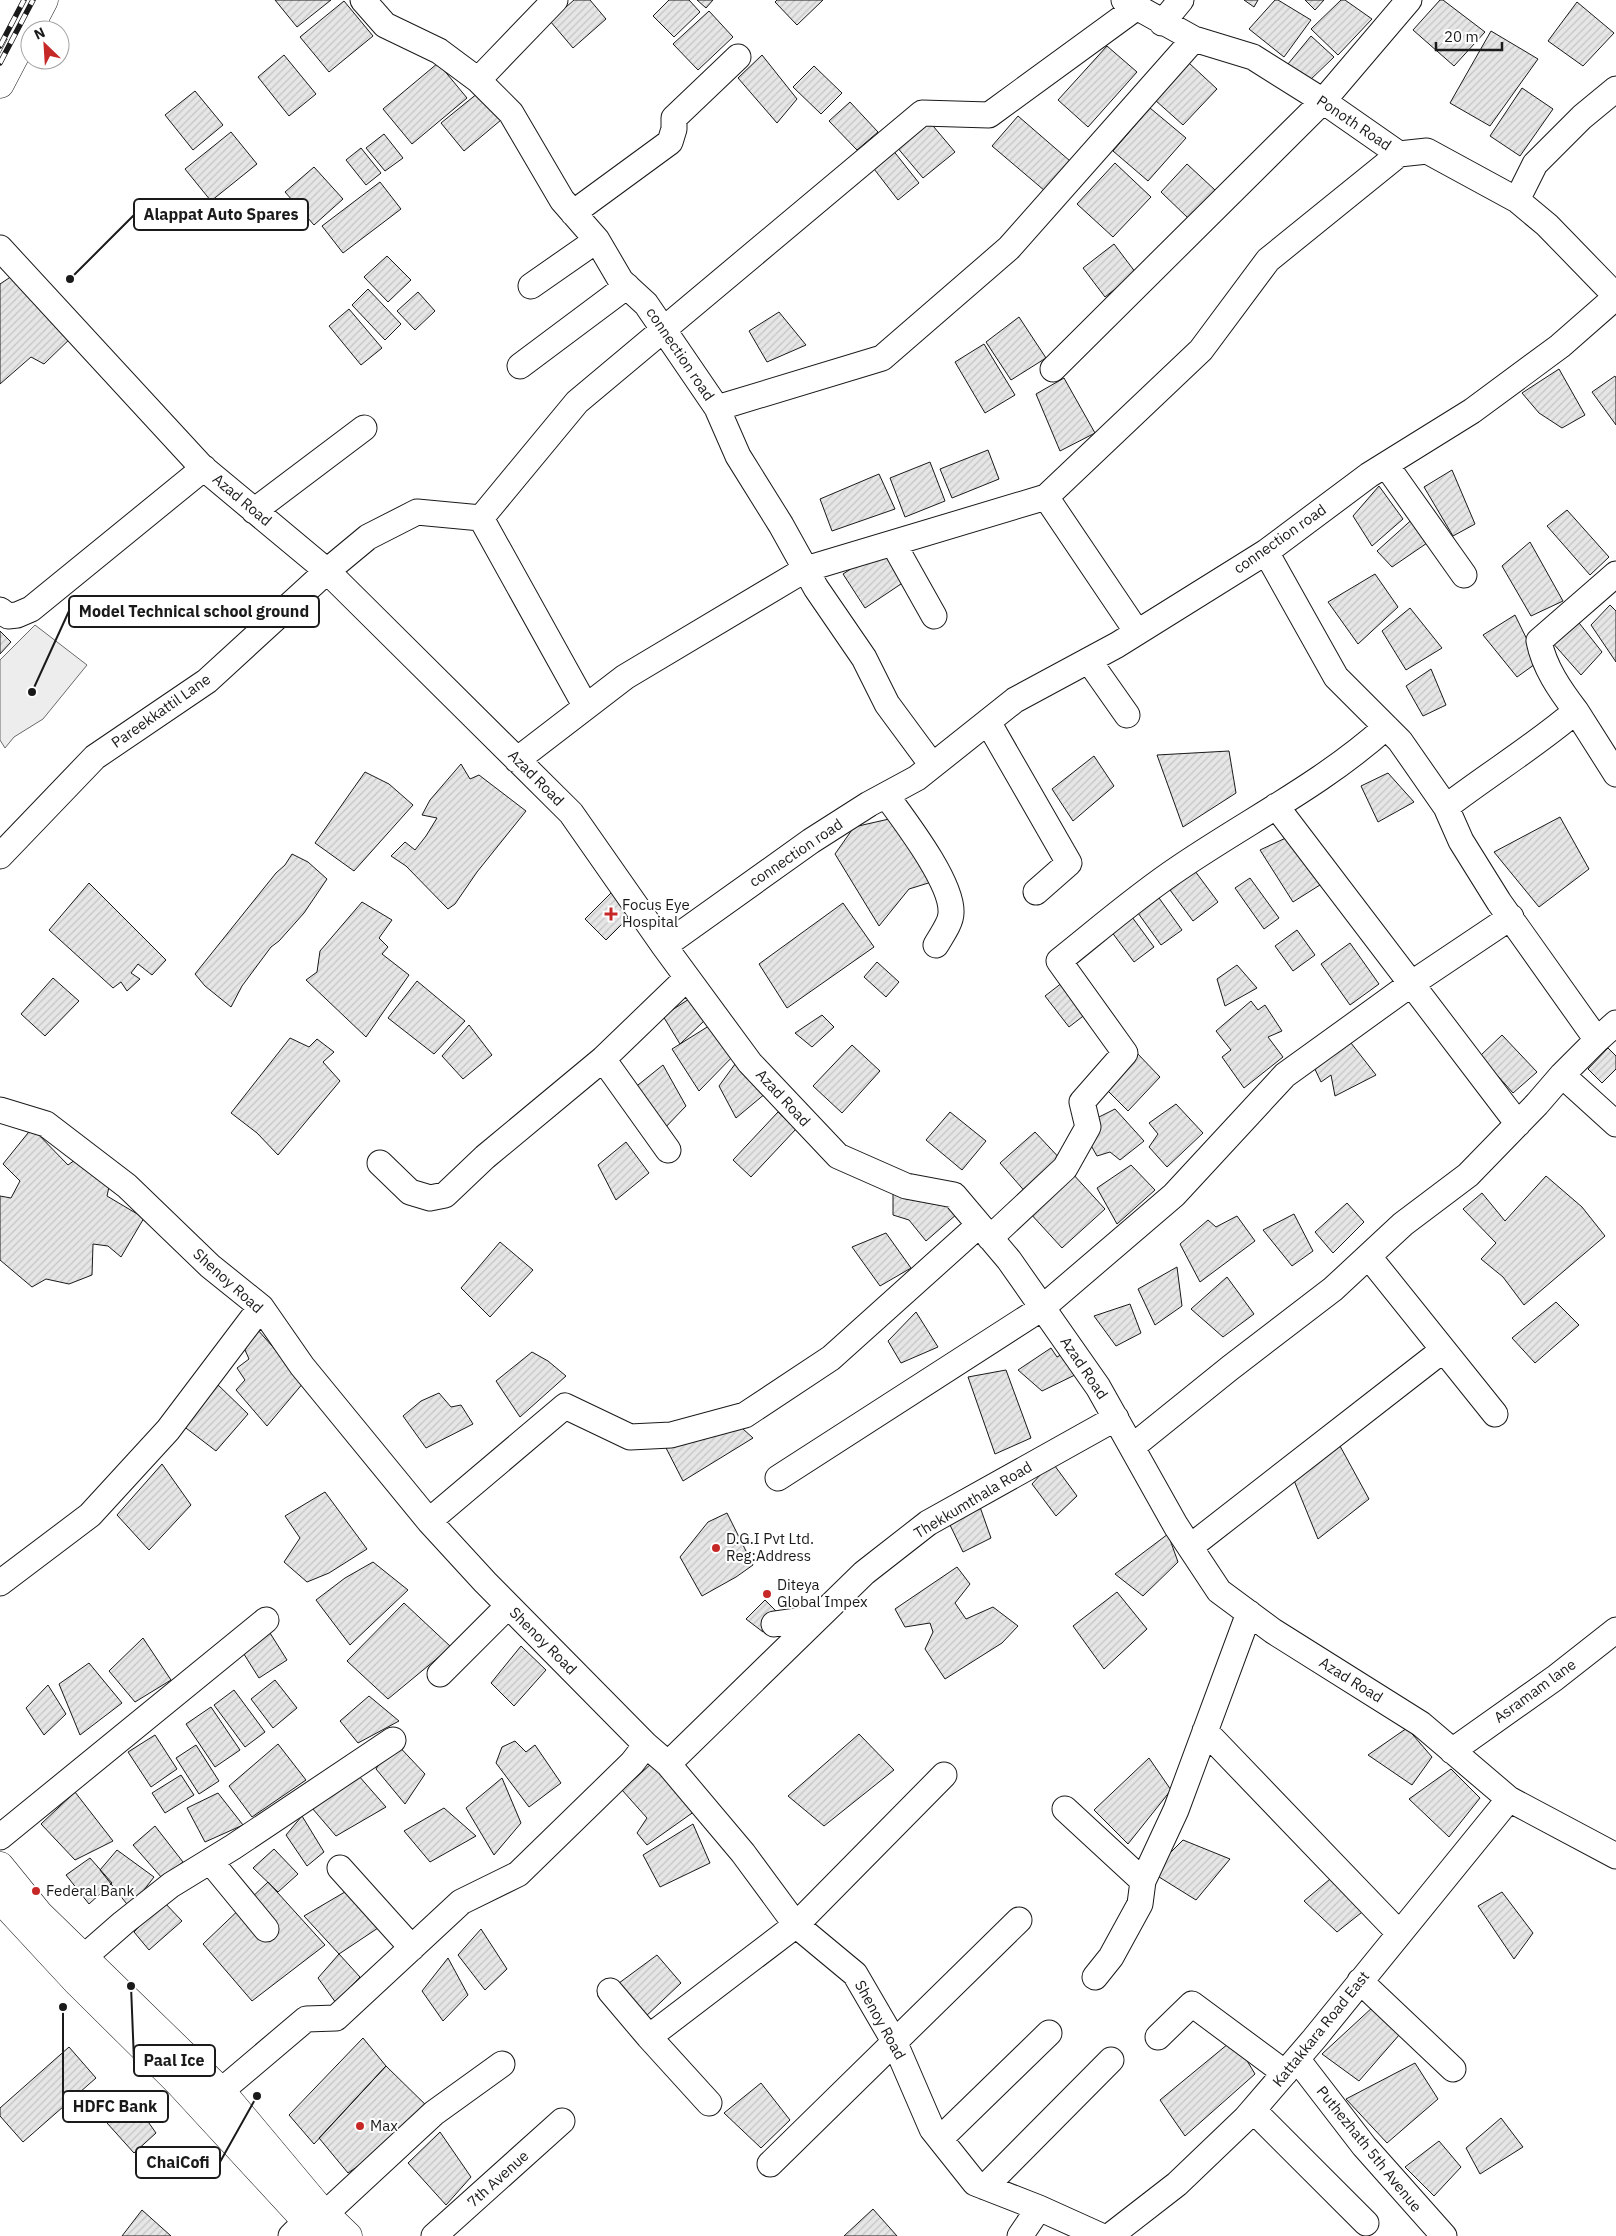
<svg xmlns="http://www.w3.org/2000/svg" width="1616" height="2236" viewBox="0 0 1616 2236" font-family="'IBM Plex Sans',sans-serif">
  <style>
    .built { fill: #ededed; stroke: #6a6a6a }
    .building { fill: url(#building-hatch); stroke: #1a1a1a }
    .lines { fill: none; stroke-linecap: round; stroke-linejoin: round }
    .minor-casing { stroke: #1a1a1a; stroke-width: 27 }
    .major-casing { stroke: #1a1a1a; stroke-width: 29 }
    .minor { stroke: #fff; stroke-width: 25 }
    .major { stroke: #fff; stroke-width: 28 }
    .rail-casing { stroke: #1a1a1a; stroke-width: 5.5 }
    .rail { stroke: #fff; stroke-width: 4; stroke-dasharray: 11; stroke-linecap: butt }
    .poi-dot { fill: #c62828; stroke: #fff; stroke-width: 2 }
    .labels { text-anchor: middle; stroke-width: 4; stroke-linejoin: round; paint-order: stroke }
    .street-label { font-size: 15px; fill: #1a1a1a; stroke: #fff }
    .poi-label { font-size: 15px; fill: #1a1a1a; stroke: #fff; text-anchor: start }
    .leader { fill: none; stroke: #1a1a1a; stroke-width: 2 }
    .callout-dot { fill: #1a1a1a; stroke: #fff; stroke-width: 2 }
    .callout { fill: #fff; stroke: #1a1a1a; stroke-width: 2 }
    .callout-label { font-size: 16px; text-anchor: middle; font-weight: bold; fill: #1a1a1a }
  </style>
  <defs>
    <pattern id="building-hatch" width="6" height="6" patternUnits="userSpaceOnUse" patternTransform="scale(1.25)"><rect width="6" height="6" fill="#e6e6e6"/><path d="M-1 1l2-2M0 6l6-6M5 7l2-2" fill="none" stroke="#c5c5c5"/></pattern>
  </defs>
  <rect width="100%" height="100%" fill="#fff"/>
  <path class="built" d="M35,625L87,665L43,719L14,737L5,748L0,740V660Z"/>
  <path class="building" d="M275,0H331L297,27Z
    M574,0H590L606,19L573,48L550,21Z
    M669,0H689L700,12L674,37L653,16Z
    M697,0H713L706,8Z
    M777,0H823L797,25L775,2Z
    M1244,0H1258L1254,7Z
    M1275,0H1278L1311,20L1284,57L1249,29Z
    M1305,0H1324L1315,10Z
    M1341,0H1345L1372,19L1338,55L1311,29Z
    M1440,0H1443L1485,32L1454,66L1413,30Z
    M344,1L373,36L329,72L300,37Z
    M1577,2L1614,33L1583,66L1548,41Z
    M709,11L733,37L698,70L673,44Z
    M1491,31L1538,59L1490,126L1450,103Z
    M1311,36L1334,57L1308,82L1288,64Z
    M1107,46L1137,72L1088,127L1058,100Z
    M284,55L316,94L289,116L258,77Z
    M762,55L797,99L777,123L738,78Z
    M438,63L467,98L412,144L383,109Z
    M1189,63L1217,89L1183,125L1155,100Z
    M814,66L842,93L821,114L793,87Z
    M1522,88L1553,109L1520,156L1490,136Z
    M195,91L223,125L193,150L165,115Z
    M478,93L501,120L464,151L441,123Z
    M850,102L878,132L857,150L829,121Z
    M1150,108L1186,138L1148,181L1113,151Z
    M1018,116L1070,161L1045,191L992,146Z
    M928,120L955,152L923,178L896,146Z
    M231,132L257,164L211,201L185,169Z
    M384,134L403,158L385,171L366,148Z
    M361,148L381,173L366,185L346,160Z
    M892,149L919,183L898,200L871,165Z
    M1115,163L1151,197L1113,237L1077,204Z
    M1187,164L1215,190L1188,218L1161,192Z
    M314,167L343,199L314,225L285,192Z
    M380,182L401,209L343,253L322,226Z
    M1114,244L1136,273L1105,297L1083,268Z
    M387,256L411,280L388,302L364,277Z
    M15,274L77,332L44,364L31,357L0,384V284Z
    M368,289L401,324L385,340L352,305Z
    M418,292L435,311L415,330L397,311Z
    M349,309L382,348L361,365L329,326Z
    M779,312L806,345L767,362L749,331Z
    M1019,317L1046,358L1011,380L986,342Z
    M984,344L1015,395L985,413L955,362Z
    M1559,369L1585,415L1562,428L1539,413L1522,393Z
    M1615,376L1616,378V425L1592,392Z
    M1064,378L1095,433L1060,451L1036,394Z
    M988,450L999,479L952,498L940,469Z
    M930,462L945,501L905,517L890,478Z
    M1452,470L1475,524L1453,536L1424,487Z
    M879,474L895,509L832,531L820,499Z
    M1379,486L1403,519L1372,546L1353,516Z
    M1567,510L1609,557L1590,575L1547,526Z
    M1417,515L1430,541L1392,567L1377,551Z
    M1530,542L1563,601L1531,616L1502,566Z
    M885,547L907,580L865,608L843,574Z
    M1375,574L1398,607L1358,644L1328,602Z
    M1610,605L1616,611V662L1591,625Z
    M1410,608L1442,648L1406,670L1382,631Z
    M1515,615L1538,662L1517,677L1483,635Z
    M1576,619L1602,652L1581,675L1551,641Z
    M0,631L11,642L0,654Z
    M1431,669L1446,705L1423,716L1406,686Z
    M1229,751L1236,793L1183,827L1157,755Z
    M1094,756L1114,786L1073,821L1052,789Z
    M461,764L470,779L479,775L526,811L477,872L455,904L448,909L406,866L391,856L405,842L415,850L426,836L437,818L422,815L430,800Z
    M365,772L389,784L413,805L354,871L315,843Z
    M1388,773L1414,802L1378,822L1361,786Z
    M1560,817L1589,869L1539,907L1494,852Z
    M889,819L935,881L909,889L879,926L835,854L854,827Z
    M1290,836L1331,878L1293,902L1260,850Z
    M292,854L308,862L327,879L304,913L279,941L271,947L242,986L231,1007L205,986L195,974L276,873L285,865Z
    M1195,871L1218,902L1193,921L1170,890Z
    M1250,878L1279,918L1264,929L1235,888Z
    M89,883L166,960L152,975L138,964L131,973L140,979L127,991L121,982L113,988L49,930Z
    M614,890L635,911L606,940L585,919Z
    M1159,898L1182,930L1161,945L1138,913Z
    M362,902L392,920L379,938L388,947L382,954L409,975L366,1037L306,980L317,972L320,951Z
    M843,903L874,947L787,1008L759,964Z
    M1132,917L1154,947L1134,962L1111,931Z
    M1297,930L1315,955L1293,971L1275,946Z
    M1350,943L1379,984L1350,1005L1321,964Z
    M877,962L899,982L886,997L864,977Z
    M1237,965L1257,988L1225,1006L1217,979Z
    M53,978L79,1001L45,1036L21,1014Z
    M1067,979L1091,1010L1069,1027L1045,996Z
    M417,981L465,1021L434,1054L388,1018Z
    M689,999L705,1020L680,1044L663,1016Z
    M1251,1001L1258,1010L1265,1005L1282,1031L1268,1037L1283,1057L1244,1088L1222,1057L1231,1050L1216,1031Z
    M822,1015L834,1027L812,1047L795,1033Z
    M712,1024L740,1049L699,1091L672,1049Z
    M469,1025L492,1055L463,1079L442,1056Z
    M1502,1035L1537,1072L1513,1093L1480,1056Z
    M290,1038L309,1047L317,1039L334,1052L323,1062L340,1081L278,1155L257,1133L231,1113Z
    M1351,1043L1376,1075L1335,1096L1331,1075L1321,1082L1313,1065Z
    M852,1045L880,1071L842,1113L813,1086Z
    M1608,1048L1616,1056V1069L1602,1083L1588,1069Z
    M1136,1052L1160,1077L1128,1111L1099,1082Z
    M738,1060L766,1093L736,1118L719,1086Z
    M663,1065L686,1106L662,1131L628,1093Z
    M1176,1104L1203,1133L1167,1167L1149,1147L1158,1134L1149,1123Z
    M1115,1109L1144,1141L1120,1160L1110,1152L1097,1156L1089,1142L1097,1118Z
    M778,1112L796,1129L751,1177L733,1160Z
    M950,1112L986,1141L962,1170L926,1140Z
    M32,1128L68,1165L75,1160L109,1187L107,1196L144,1218L121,1257L108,1246L93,1244L92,1275L69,1284L46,1279L32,1287L0,1260V1196L11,1198L20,1181L3,1164Z
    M1035,1132L1064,1163L1028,1195L1000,1163Z
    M626,1142L649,1173L616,1200L598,1165Z
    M1131,1165L1155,1190L1117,1224L1097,1188Z
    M1072,1173L1105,1209L1062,1248L1029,1212Z
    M1546,1176L1582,1207L1605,1236L1524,1305L1503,1277L1481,1259L1496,1243L1463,1209L1482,1193L1505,1221Z
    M893,1191L965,1207L926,1241L909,1220L893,1215Z
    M1347,1203L1364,1222L1333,1253L1315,1232Z
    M1294,1214L1313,1251L1292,1266L1263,1230Z
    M1237,1216L1255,1241L1200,1282L1180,1244L1208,1220L1216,1227Z
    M886,1233L911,1268L880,1286L852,1247Z
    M500,1242L533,1270L490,1317L461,1288Z
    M1177,1267L1182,1306L1155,1325L1138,1289Z
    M1227,1277L1254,1314L1223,1337L1191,1309Z
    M1556,1302L1579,1325L1535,1363L1512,1338Z
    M1130,1304L1141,1333L1116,1346L1094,1316Z
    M916,1312L938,1347L901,1363L888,1341Z
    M257,1329L304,1382L267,1426L236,1390L245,1380L237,1368L249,1359L245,1350Z
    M1051,1348L1057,1357L1066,1352L1079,1373L1042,1391L1018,1370Z
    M532,1352L548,1361L566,1376L520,1417L496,1381Z
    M1006,1370L1031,1438L995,1454L968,1377Z
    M215,1382L248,1414L216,1451L182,1425Z
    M439,1393L451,1407L461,1405L473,1424L426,1448L403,1416L421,1401Z
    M732,1419L753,1438L683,1481L665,1446Z
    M1340,1446L1369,1499L1318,1539L1293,1478Z
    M1052,1462L1077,1496L1056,1516L1032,1484Z
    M162,1464L191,1505L149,1550L117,1515Z
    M325,1492L367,1549L329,1573L307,1582L284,1562L300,1538L285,1516Z
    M980,1507L991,1538L963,1552L950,1525Z
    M727,1513L753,1565L736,1577L702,1596L680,1557L708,1522Z
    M1168,1534L1178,1562L1143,1596L1115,1574Z
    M373,1562L408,1590L350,1645L316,1600L345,1578Z
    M957,1567L970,1584L955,1603L966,1619L993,1607L1018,1626L1002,1643L945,1679L925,1649L933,1632L930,1623L905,1627L895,1609Z
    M1117,1592L1147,1629L1104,1669L1073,1626Z
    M765,1600L780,1615L763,1632L746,1619Z
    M404,1603L451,1647L388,1699L347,1661Z
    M270,1633L287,1660L259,1678L242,1651Z
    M143,1638L171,1680L135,1702L109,1671Z
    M521,1646L546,1670L514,1706L491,1683Z
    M89,1663L122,1703L80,1735L59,1684Z
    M275,1680L297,1708L273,1728L251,1699Z
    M48,1685L66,1714L44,1735L26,1708Z
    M234,1690L265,1732L245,1747L214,1705Z
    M369,1696L399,1721L358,1743L340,1721Z
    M211,1707L240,1750L215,1767L186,1724Z
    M1407,1728L1432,1757L1412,1785L1368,1755Z
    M859,1734L894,1770L824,1826L788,1796Z
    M155,1735L177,1769L151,1787L128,1752Z
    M393,1740L425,1774L405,1804L376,1769Z
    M515,1741L526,1752L535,1745L561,1783L529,1807L496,1763L502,1747Z
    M278,1744L306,1780L252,1817L229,1786Z
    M196,1745L219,1781L199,1794L176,1758Z
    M1149,1758L1171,1790L1128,1844L1094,1810Z
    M652,1763L695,1811L647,1845L637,1833L647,1818L622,1790Z
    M1451,1769L1480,1798L1449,1837L1409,1799Z
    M181,1775L194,1795L165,1813L152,1793Z
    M358,1775L386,1807L336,1836L312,1808Z
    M502,1778L521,1823L494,1855L466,1808Z
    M75,1792L113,1841L75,1860L41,1824Z
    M218,1793L243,1825L205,1842L187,1808Z
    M444,1808L476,1836L430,1862L404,1831Z
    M302,1816L324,1852L307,1866L286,1835Z
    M693,1824L710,1863L660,1887L643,1855Z
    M155,1826L183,1862L162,1878L133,1845Z
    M1183,1840L1230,1859L1196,1900L1151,1872Z
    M274,1849L298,1874L278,1892L253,1868Z
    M117,1850L154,1877L130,1908L100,1870Z
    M90,1858L112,1883L89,1904L66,1875Z
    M1336,1874L1366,1909L1337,1932L1304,1901Z
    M268,1882L325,1945L252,2001L203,1944Z
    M350,1889L384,1924L339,1954L304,1916Z
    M1502,1892L1533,1933L1514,1959L1478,1906Z
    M163,1901L182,1921L149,1950L134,1932Z
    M481,1929L507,1969L485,1990L458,1955Z
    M339,1954L360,1977L336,2003L318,1978Z
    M657,1955L681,1983L643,2019L615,1986Z
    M448,1958L468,1995L443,2021L422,1991Z
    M1374,2006L1400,2034L1359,2081L1322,2054Z
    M363,2038L386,2066L314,2144L289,2115Z
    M1234,2039L1255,2074L1185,2136L1160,2100Z
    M69,2047L96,2078L23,2142L0,2116V2108Z
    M1415,2063L1438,2099L1387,2143L1346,2099Z
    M386,2066L434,2113L348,2173L319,2138Z
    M761,2083L790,2120L761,2148L724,2113Z
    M127,2092L156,2133L134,2153L98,2113Z
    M1501,2118L1523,2147L1480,2174L1466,2148Z
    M440,2132L471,2177L446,2205L408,2163Z
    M1439,2141L1461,2167L1434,2196L1405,2167Z
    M873,2209L897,2236H844Z
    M142,2210L171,2236H122Z"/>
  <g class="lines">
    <defs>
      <path id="minor" d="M363,0L385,25L439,51L478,80L511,113L562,200L597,240L621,281L646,304L717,408L738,456L781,525L816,588L864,658L887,704L932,765
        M1124,0L1194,39L1253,57L1323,101L1399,154L1427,151L1517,200L1547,225L1616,296
        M1162,23L1181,0
        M478,80L555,0
        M1517,200L1535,164L1582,117L1616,89
        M573,213L670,142L674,129V118L738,57
        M0,248L201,466L327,571L571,813L664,946L750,1063L838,1156L906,1186L954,1195L1009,1260L1098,1387L1176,1526L1219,1591L1273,1631L1421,1724L1509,1799L1616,1856
        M531,286L597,240
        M520,366L627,286
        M1053,369L1323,101L1409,0
        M717,408L882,358L1009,248L1194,39
        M1386,465L1464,575
        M1046,497L1137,632
        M254,511L364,428
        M481,518L586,707
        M893,543L934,616
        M1266,552L1336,677L1400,741L1446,807
        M0,610L8,616L17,615L31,609L204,468
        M1089,661L1127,715
        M1576,711L1616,774
        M988,722L1069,863L1036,892
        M517,760L625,677L806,569L1046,497L1201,350L1268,260L1399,154
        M886,795C904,820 953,883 951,913C951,923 941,936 936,945
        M1276,806L1518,1124
        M0,856L95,757L207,681L327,571L368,537L417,512L481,518L577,402L922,113L989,115L1137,7
        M664,946L811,841L869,804L917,778L1015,700L1117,645L1266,552L1369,475L1472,411L1560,346L1616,297
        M1597,1040L1616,1023
        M603,1059L668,1150
        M1562,1075L1616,1124
        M0,1110L46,1124L127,1186L210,1266L261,1307L302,1366L429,1521L485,1582L646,1745L668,1764L743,1853L796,1925L855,1974L894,2041L932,2129L975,2183L1039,2208
        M380,1163L410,1192L430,1198L445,1195L485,1157L603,1059L687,978
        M990,1238L1065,1168L1088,1127L1082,1102L1125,1053L1059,961C1098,930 1137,896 1179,868C1248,821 1324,783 1386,727
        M1369,1257L1495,1414
        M1132,1447L1230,1368L1333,1289L1403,1224L1468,1175L1537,1104L1562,1075L1597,1040L1499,902L1461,841L1446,807C1489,774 1535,746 1576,711C1560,690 1544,667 1539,641L1616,574
        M778,1478L1042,1308L1174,1195L1285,1075L1411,984L1511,917
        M429,1521L565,1406L630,1437L671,1435L745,1415L831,1358L979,1225
        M1190,1547L1443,1350
        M0,1583L90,1515L168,1430L261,1307
        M774,1624L816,1618
        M440,1674L508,1606
        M1205,1731L1399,1933
        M1452,1751L1555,1678L1616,1630
        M668,1764L864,1573L928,1523L1116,1418
        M1065,1809L1143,1881L1176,1810L1249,1613
        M0,1837L266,1620
        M210,1861L266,1929
        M340,1868L412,1948
        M83,1958L123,1923L171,1885L233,1847L393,1740
        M1095,1977L1111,1957L1140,1904L1143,1881
        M1360,1981L1453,2069
        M610,1991L649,2037L796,1925L944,1775
        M649,2037L709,2103
        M1158,2037L1192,2004L1285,2073
        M1297,2059L1364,2146L1444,2236
        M221,2091L306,2019L336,2018L461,1902L518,1874L632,1763L646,1745
        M1253,2110L1366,2223
        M940,2139L1049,2033
        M770,2164L1019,1920
        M985,2187L1111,2060
        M325,2214L434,2113L502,2064
        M291,2236L319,2208
        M434,2236L562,2121
        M1020,2236L1039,2208L1101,2236
        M1110,2236L1177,2184L1246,2118L1314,2039L1509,1799"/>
      <path id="major" d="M0,27L14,0
        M0,84L44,0
        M0,1866L39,1914L221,2091L319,2208L348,2236
        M0,1899L76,1981L178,2082L320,2236"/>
    </defs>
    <use href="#minor" class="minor-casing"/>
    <use href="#major" class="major-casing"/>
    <use href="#minor" class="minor"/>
    <use href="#major" class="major"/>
    <defs>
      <path id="rail" d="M0,46L24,0
        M0,63L33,0"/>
    </defs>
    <use href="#rail" class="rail-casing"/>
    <use href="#rail" class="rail"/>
  </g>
  <g class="poi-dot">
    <path d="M608.5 906.5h5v5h5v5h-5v5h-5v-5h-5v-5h5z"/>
    <circle cx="716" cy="1548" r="5"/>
    <circle cx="767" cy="1594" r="5"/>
    <circle cx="36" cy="1891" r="5"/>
    <circle cx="360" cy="2126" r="5"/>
  </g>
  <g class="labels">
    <g class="street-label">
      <text transform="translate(1354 123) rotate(34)" y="5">Ponoth Road</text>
      <text transform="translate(680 354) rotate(56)" y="5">connection road</text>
      <text transform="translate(242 500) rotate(40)" y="5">Azad Road</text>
      <text transform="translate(1280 539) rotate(-35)" y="5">connection road</text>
      <text transform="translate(161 711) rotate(-35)" y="5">Pareekkattil Lane</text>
      <text transform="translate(536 778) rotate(45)" y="5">Azad Road</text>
      <text transform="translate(796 853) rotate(-34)" y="5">connection road</text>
      <text transform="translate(783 1098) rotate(47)" y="5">Azad Road</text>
      <text transform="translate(228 1281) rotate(42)" y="5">Shenoy Road</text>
      <text transform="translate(1084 1368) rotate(56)" y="5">Azad Road</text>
      <text transform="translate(973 1500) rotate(-31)" y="5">Thekkumthala Road</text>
      <text transform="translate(543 1641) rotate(45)" y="5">Shenoy Road</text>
      <text transform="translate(1351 1680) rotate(32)" y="5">Azad Road</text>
      <text transform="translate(1535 1691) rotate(-36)" y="5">Asramam lane</text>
      <text transform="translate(880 2020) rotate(61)" y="5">Shenoy Road</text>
      <text transform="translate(1321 2029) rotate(-51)" y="5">Kattakkara Road East</text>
      <text transform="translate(1369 2149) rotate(51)" y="5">Puthezhath 5th Avenue</text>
      <text transform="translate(498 2179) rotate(-42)" y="5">7th Avenue</text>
    </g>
    <g class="poi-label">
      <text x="622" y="910">Focus Eye<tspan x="622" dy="17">Hospital</tspan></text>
      <text x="726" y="1544">D.G.I Pvt Ltd.<tspan x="726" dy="17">Reg:Address</tspan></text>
      <text x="777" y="1590">Diteya<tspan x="777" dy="17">Global Impex</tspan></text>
      <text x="46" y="1896">Federal Bank</text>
      <text x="370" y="2131">Max</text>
    </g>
  </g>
  <path class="leader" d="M70 279L134 215M32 692L69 611M131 1986L134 2061M63 2007L63 2107M257 2096L220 2162"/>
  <g class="callout-dot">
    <circle cx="70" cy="279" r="5"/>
    <circle cx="32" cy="692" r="5"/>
    <circle cx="131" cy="1986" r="5"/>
    <circle cx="63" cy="2007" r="5"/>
    <circle cx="257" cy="2096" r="5"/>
  </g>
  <g class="callout">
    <rect x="134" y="199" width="174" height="31" rx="5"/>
    <rect x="69" y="596" width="250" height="31" rx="5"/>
    <rect x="134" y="2045" width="81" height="31" rx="5"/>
    <rect x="63" y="2091" width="105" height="31" rx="5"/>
    <rect x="136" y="2147" width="84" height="31" rx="5"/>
  </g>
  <g class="callout-label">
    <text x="221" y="220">Alappat Auto Spares</text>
    <text x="194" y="617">Model Technical school ground</text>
    <text x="174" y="2066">Paal Ice</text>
    <text x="115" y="2112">HDFC Bank</text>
    <text x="178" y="2168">ChaiCofi</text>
  </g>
  <g transform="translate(45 45) rotate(335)"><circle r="24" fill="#ffffff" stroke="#a3a3a3"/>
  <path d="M0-4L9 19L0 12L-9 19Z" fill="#c62828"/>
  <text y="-8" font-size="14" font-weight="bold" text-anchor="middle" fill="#1a1a1a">N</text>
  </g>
  <path d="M1436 42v8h66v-8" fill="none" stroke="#1a1a1a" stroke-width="2.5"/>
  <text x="1444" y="42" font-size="15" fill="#1a1a1a" stroke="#ffffff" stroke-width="4" paint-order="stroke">20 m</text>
</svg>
